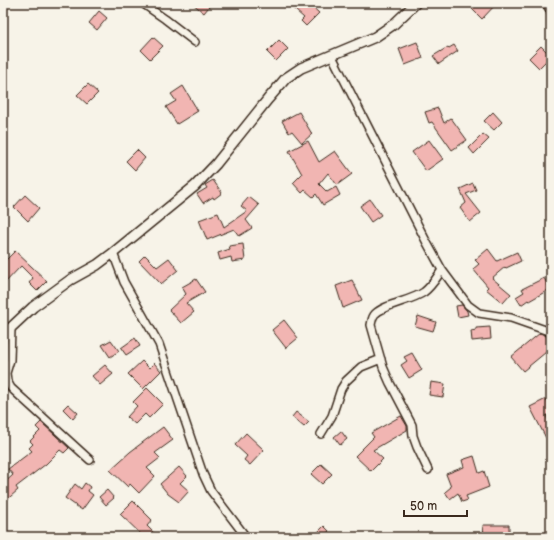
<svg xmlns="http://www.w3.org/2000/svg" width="554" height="540" viewBox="0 0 554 540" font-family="'Balsamiq Sans',sans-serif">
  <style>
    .building { fill: #f1b5b2; stroke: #3b2a1e }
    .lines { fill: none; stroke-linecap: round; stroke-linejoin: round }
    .street-casing { stroke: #3b2a1e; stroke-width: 10 }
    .secondary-casing { stroke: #3b2a1e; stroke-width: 12 }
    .street { stroke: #f7f3e8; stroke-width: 7 }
    .secondary { stroke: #f7f3e8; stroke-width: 9 }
  </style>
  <rect width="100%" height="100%" fill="#f7f3e8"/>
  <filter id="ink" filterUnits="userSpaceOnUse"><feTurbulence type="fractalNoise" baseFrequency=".025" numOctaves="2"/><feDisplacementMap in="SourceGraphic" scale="8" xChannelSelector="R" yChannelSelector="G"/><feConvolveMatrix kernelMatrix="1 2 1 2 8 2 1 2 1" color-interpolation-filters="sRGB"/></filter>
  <g filter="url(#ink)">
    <path class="building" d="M192,3H212L204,13Z
      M287,3H308L319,13L306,26L301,21L304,18Z
      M477,3H497L482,19L472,9Z
      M99,11L107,18L97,30L89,23Z
      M153,37L163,46L150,59L141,50Z
      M279,40L288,49L276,61L267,52Z
      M417,42L423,58L405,65L399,49Z
      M454,45L458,51L439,64L433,56L448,47L449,48Z
      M541,46L551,56L539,68L529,58Z
      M88,84L98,93L87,104L77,95Z
      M183,86L198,111L177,124L166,107L176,101L171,94Z
      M438,108L444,123L451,118L467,140L452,150L432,122L429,123L425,112Z
      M299,112L312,134L302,143L292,131L289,133L282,121Z
      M493,112L502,122L494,130L484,121Z
      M483,134L489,139L474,154L469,148Z
      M429,140L443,159L426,171L412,152Z
      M308,141L319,162L335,151L352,174L337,185L328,173L319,184L327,192L336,187L340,195L323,205L316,194L313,197L305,190L302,193L293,183L302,174L289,151Z
      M137,150L145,158L135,170L126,161Z
      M213,180L222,193L214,199L213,197L203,203L197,194L207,188L205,185Z
      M473,183L476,190L466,194L481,213L470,222L460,208L466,203L460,189Z
      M25,195L39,208L28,221L14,207Z
      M249,197L259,205L246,220L252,228L239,236L234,229L207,240L199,220L218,213L224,227L247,211L241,206Z
      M370,199L381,215L371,222L360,206Z
      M243,244L245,260L232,262L231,257L220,260L218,253L230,249L229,246Z
      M488,249L497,261L517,252L521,261L506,268L505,267L492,278L511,294L503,303L486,289L488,287L473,269L479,264L475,260Z
      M15,251L47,281L37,291L29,283L33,278L21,266L3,285V263Z
      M145,255L157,267L169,258L178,270L161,284L139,261Z
      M544,278L550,289L529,301L528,300L521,305L516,297L524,292L522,289Z
      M196,279L205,292L186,303L194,312L181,323L169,310L186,294L182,287Z
      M352,280L362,300L343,308L336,286Z
      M462,305L467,311L468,315L458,317L456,306Z
      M418,316L436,322L433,331L415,326Z
      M284,320L298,338L286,348L272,330Z
      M490,327L491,339L472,341L471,331L476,330V328Z
      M540,333L545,335L551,342V348L523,371L511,357Z
      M135,338L140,346L126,355L121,348Z
      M111,340L119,351L110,357L102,345Z
      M412,353L422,370L409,378L401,365L407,361L404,357Z
      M142,361L149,368L154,363L161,371L143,389L128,374Z
      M105,365L113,374L100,385L92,376Z
      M431,382L445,384L443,397L429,395Z
      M147,388L163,404L149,418L145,414L135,424L127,417L137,406L133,402Z
      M546,399L551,407V413L546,416L551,426V436L546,438L530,407Z
      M68,404L78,413L73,419L63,409Z
      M296,412L309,422L304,427L292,417Z
      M401,416L407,426V430L373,450L383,459L371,471L355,456L374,437L371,433Z
      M41,422L69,448L64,453L60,450L46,464L16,487L18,490L3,503V484L13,475L8,469L32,451L29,448L33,444L30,441L40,431L36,427Z
      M163,427L173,440L155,453L160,458L147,468L155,476L139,493L130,484L128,487L110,470L130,452Z
      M341,431L347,439L340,445L334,437Z
      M246,433L264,450L250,465L244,460L247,456L235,445Z
      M474,456L479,473L484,471L489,487L466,496L468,500L462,502L458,493L450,499L445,492L451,487L446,474L464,467L462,460Z
      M321,464L332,474L322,484L311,474Z
      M179,467L187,476L180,483L189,491L179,502L168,494L160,484Z
      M85,483L90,487L88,491L93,495L82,510L65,498L75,484L81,489Z
      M107,490L114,498L106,505L99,497Z
      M133,501L152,520L147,526L158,537H144L120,514Z
      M483,525H509V537H484Z
      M324,526L329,531L323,537H313Z"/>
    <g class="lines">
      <defs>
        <path id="street" d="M142,3L165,19L195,42
          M546,3L551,12
          M332,56L426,241L442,270L468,305L479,313L511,318L551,332
          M113,253L124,282L159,344L203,474L211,491L246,537
          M11,329L10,360L6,373L7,381L11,388L90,460
          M321,434L332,416L341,389L346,381L361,367L381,359
          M428,470L417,447L413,436L412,425L390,383L383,367L371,325C372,321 372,317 375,314C385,304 411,301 424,292C432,286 437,277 442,270"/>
        <path id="secondary" d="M3,335L33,307L70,280L97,265L113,253L195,186L216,164L268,99L286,78L301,68L375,37L394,24L416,3"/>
      </defs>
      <use href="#street" class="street-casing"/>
      <use href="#secondary" class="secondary-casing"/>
      <use href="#street" class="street"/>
      <use href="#secondary" class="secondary"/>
    </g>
  </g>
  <rect width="554" height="540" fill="none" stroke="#f7f3e8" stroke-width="16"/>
  <rect x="8" y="8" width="538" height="524" fill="none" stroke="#3b2a1e" stroke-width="1.5" filter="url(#ink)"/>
  <path d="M404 510v6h63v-6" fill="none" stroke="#3b2a1e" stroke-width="2"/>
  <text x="410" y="510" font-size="12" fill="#3b2a1e" stroke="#f7f3e8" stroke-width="3" paint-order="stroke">50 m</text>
</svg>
